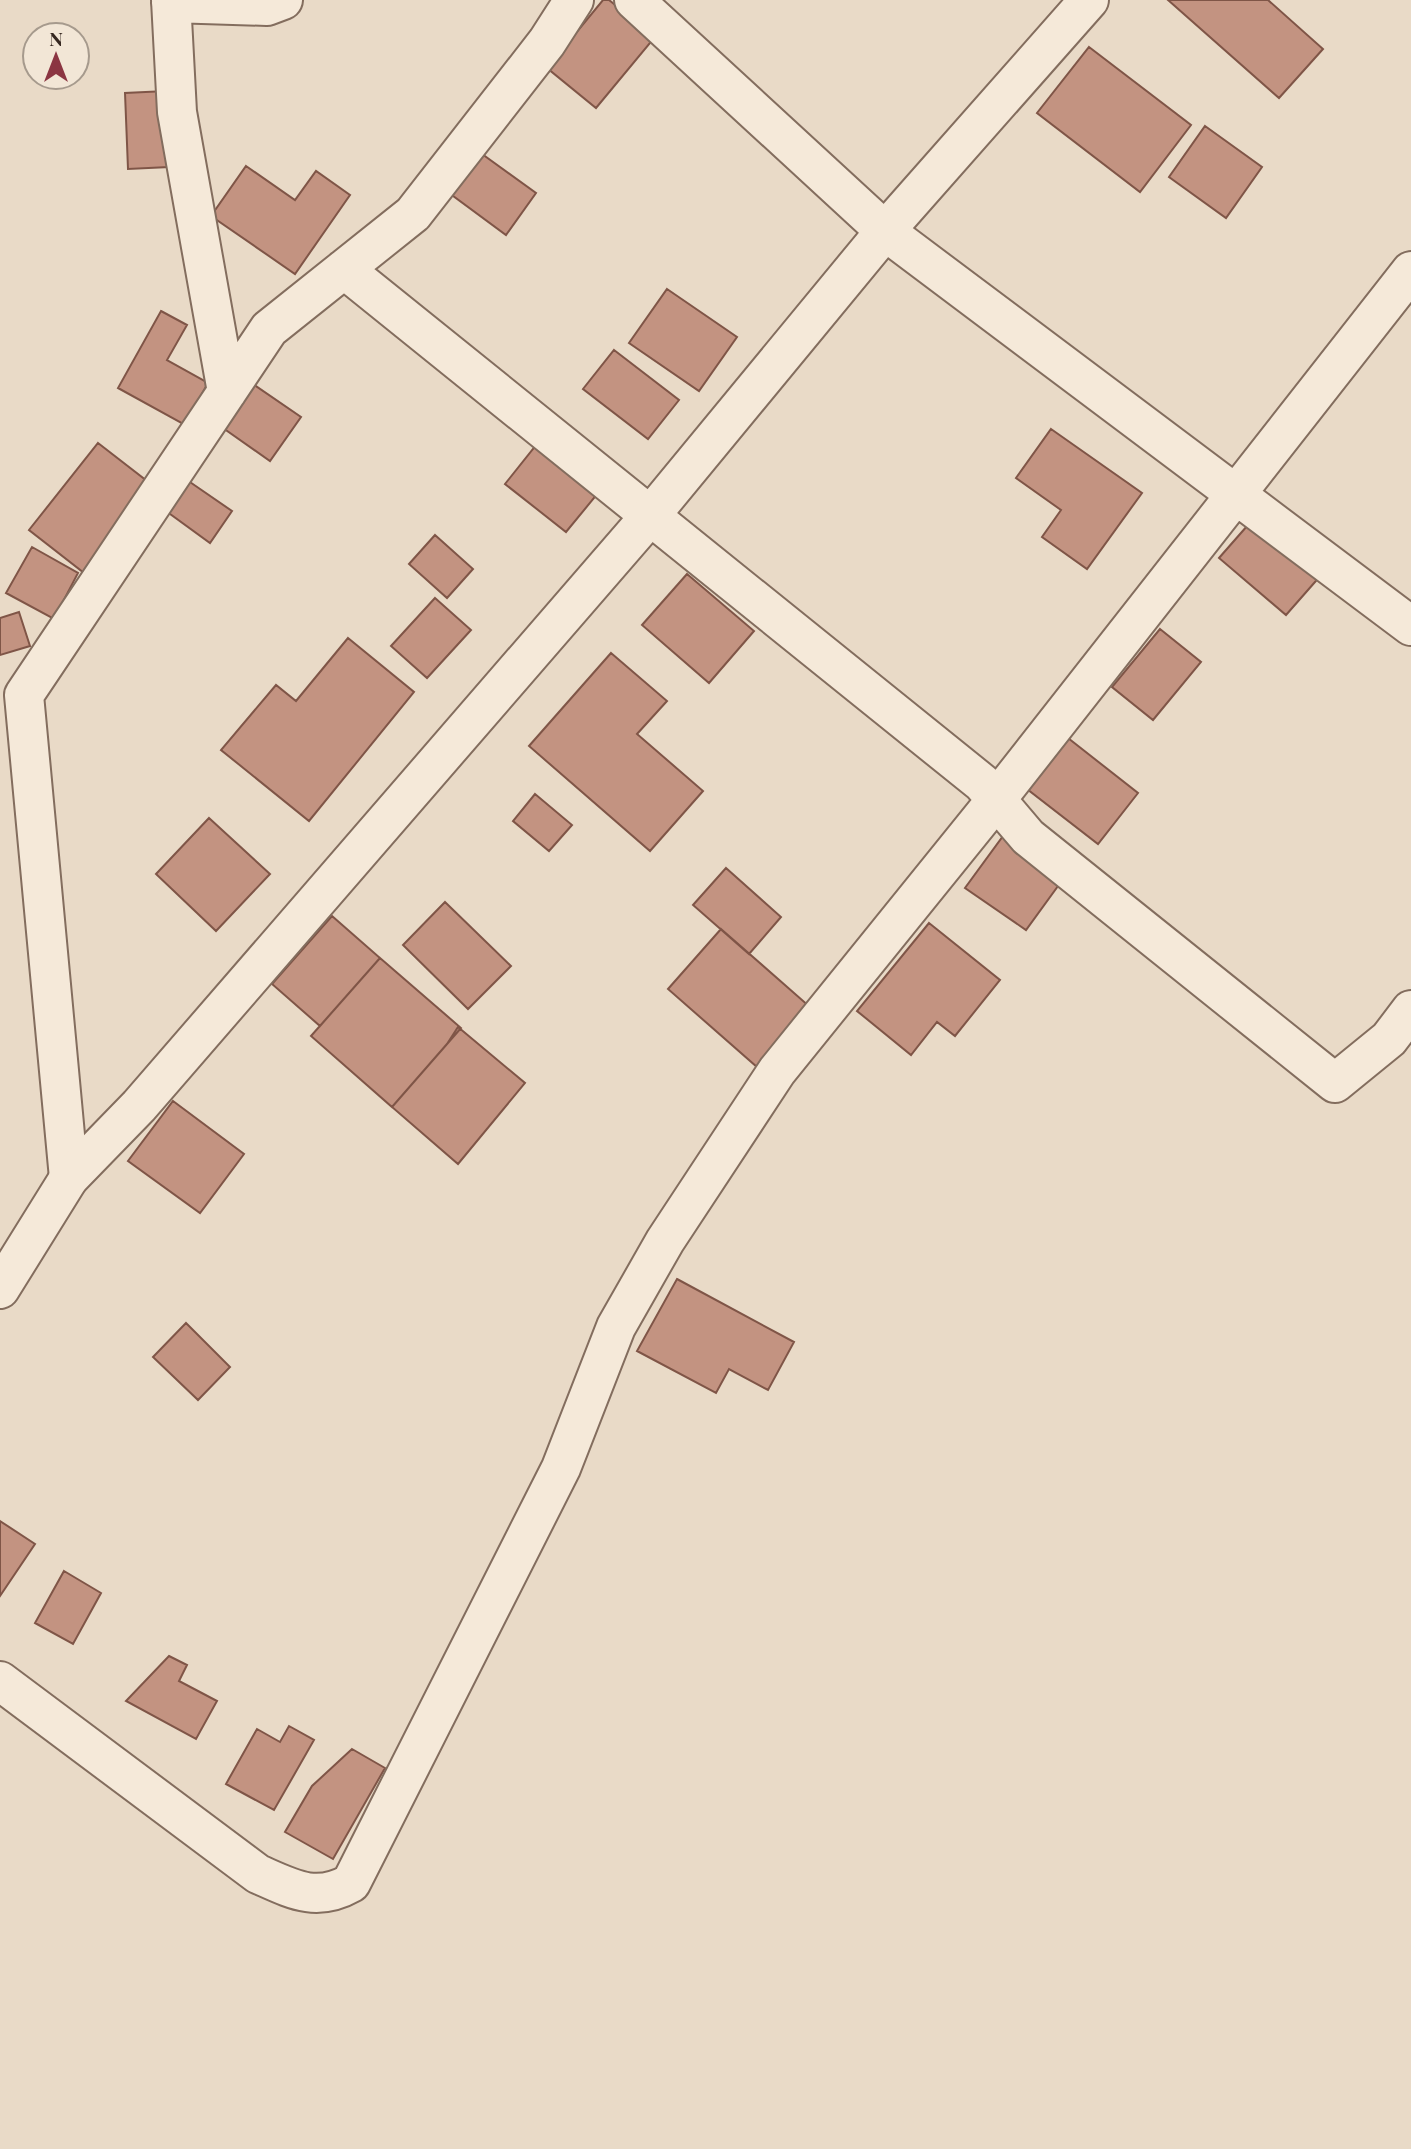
<svg xmlns="http://www.w3.org/2000/svg" width="1411" height="2149" viewBox="0 0 1411 2149" font-family="'Playfair Display',serif">
  <style>
    .building { fill: #c39381; stroke: #7f5547; stroke-width: 2 }
    .lines { fill: none; stroke-linecap: round; stroke-linejoin: round }
    .minor-casing { stroke: #836d5e; stroke-width: 42 }
    .tertiary-casing { stroke: #836d5e; stroke-width: 42 }
    .minor { stroke: #f5e9d9; stroke-width: 38 }
    .tertiary { stroke: #f5e9d9; stroke-width: 38 }
  </style>
  <rect width="100%" height="100%" fill="#e9dac7"/>
  <path class="building" d="M603,0H609L655,37L596,108L547,68Z
    M1168,0H1268L1323,49L1279,98Z
    M1089,47L1191,125L1140,192L1037,113Z
    M166,91L169,167L128,169L125,93Z
    M1205,126L1262,167L1226,218L1169,177Z
    M471,146L536,193L506,235L441,187Z
    M246,166L295,200L316,171L350,195L295,274L211,216Z
    M667,289L737,337L699,391L629,343Z
    M161,311L187,325L167,360L208,383L185,425L118,388Z
    M614,350L679,400L648,439L583,389Z
    M253,384L301,417L270,461L223,428Z
    M1051,429L1142,493L1087,569L1042,537L1061,510L1016,478Z
    M541,439L603,487L566,532L505,484Z
    M98,443L156,488L88,576L29,530Z
    M187,480L232,511L210,543L166,511Z
    M1255,517L1322,574L1286,615L1219,558Z
    M435,535L473,569L447,598L409,564Z
    M32,547L78,573L54,619L6,593Z
    M687,574L754,631L709,683L642,625Z
    M435,598L471,630L427,678L391,646Z
    M19,612L30,646L0,655V618Z
    M1160,629L1201,662L1153,720L1112,687Z
    M348,638L414,692L309,821L221,750L276,685L296,701Z
    M611,653L667,701L637,734L703,791L650,851L529,746Z
    M1068,738L1138,793L1098,844L1027,789Z
    M535,794L572,825L549,851L513,821Z
    M209,818L270,874L216,931L156,874Z
    M1006,832L1066,875L1026,930L965,888Z
    M726,868L781,917L749,954L693,905Z
    M445,902L511,966L468,1009L403,945Z
    M332,916L380,958L320,1026L272,984Z
    M929,923L1000,980L955,1036L937,1022L911,1055L857,1011Z
    M721,929L810,1007L757,1067L668,989Z
    M380,958L461,1028L392,1107L311,1036Z
    M458,1027L525,1083L458,1164L392,1107L447,1044Z
    M173,1101L244,1154L200,1213L128,1161Z
    M677,1279L794,1342L768,1390L729,1369L716,1393L637,1351Z
    M186,1323L230,1367L198,1400L153,1357Z
    M0,1521L35,1544L0,1596Z
    M64,1571L101,1593L73,1644L35,1623Z
    M169,1656L187,1665L179,1681L217,1701L196,1739L126,1701Z
    M289,1726L314,1740L274,1810L226,1784L257,1729L280,1742Z
    M352,1749L385,1768L333,1859L285,1832L312,1786Z"/>
  <g class="lines">
    <defs>
      <path id="minor" d="M171,0L177,112L227,392
        M634,0L885,231L1411,626
        M171,3L267,6L283,0
        M344,269L982,783L1028,837L1335,1083L1389,1039L1411,1010
        M69,1178L24,695L269,329L413,214L547,42L574,0
        M0,1681L258,1874C292,1889 316,1903 351,1883L561,1468L616,1327L665,1241L777,1071L996,800L1411,271"/>
      <path id="tertiary" d="M0,1289L69,1178L139,1106L650,516L885,231L1089,0"/>
    </defs>
    <use href="#minor" class="minor-casing"/>
    <use href="#tertiary" class="tertiary-casing"/>
    <use href="#minor" class="minor"/>
    <use href="#tertiary" class="tertiary"/>
  </g>
  <g transform="translate(56 56)"><circle r="33" fill="#f2e6d6" stroke="#a69a8d" stroke-width="2"/>
  <path d="M0-5L12 26L0 18L-12 26Z" fill="#8b3542"/>
  <text y="-10" font-size="19" font-weight="bold" text-anchor="middle" fill="#352720">N</text>
  </g>
</svg>
